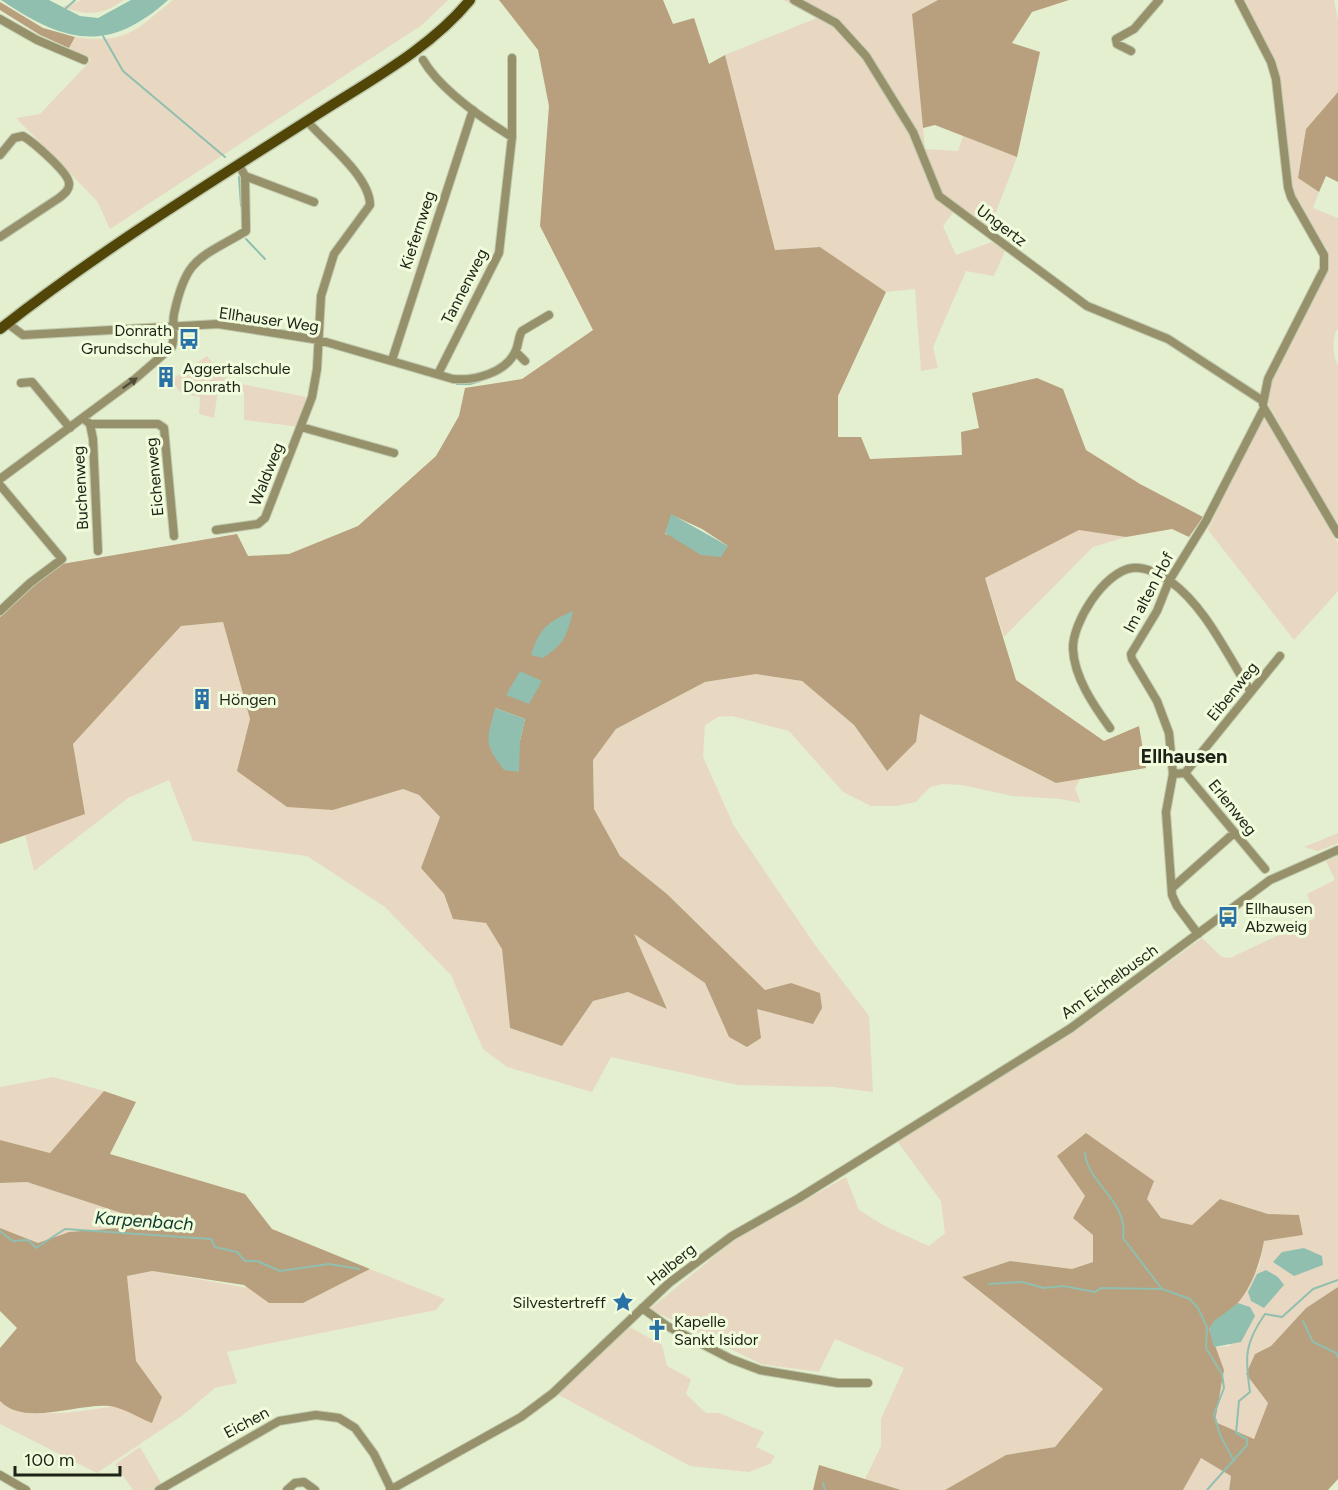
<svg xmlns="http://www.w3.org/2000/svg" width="1338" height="1490" viewBox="0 0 1338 1490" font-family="Figtree,sans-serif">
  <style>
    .green { fill: #e8d8c2 }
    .forest { fill: #b89f7d; fill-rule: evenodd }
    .water { fill: #90bfaf }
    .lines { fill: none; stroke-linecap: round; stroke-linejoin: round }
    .stream { stroke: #90bfaf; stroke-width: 2 }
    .minor-casing { stroke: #c0caae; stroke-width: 10 }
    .major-casing { stroke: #c0caae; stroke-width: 13 }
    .minor { stroke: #96906b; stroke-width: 8 }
    .major { stroke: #514607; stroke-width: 10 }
    .oneway { fill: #4e4e39 }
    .labels { text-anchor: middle; stroke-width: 6; stroke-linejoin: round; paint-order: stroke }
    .street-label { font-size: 16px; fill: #1e2217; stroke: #f0fcdc }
    .poi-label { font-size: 16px; fill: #1e2217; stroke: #f0fcdc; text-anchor: start }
    .water-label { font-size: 18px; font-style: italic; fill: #0f392e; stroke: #f0fcdc }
    .quarter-label { font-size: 20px; font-weight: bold; fill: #1e2217; stroke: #f0fcdc }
  </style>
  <rect width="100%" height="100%" fill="#e3efcf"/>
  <path class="green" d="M82,0H124C100,16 90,16 62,7Z
    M173,0H448L422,25L110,229L97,201L16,118L40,114L91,60L69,48L75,37C127,44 135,31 173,0Z
    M783,0H938L912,14L925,149L958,151L963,136L1017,157L990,228L959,205L943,226L956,255L992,242L1005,251L994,276L966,271L933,347L938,368L921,371L915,289L886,292L820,247L775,250L725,55L817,18Z
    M1245,0H1334L1338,21V92L1306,129L1298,178L1319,192L1313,208L1338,218V328C1332,336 1332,356 1338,365V526L1269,406C1264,374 1312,294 1327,263V249L1299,205L1292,191L1283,96L1276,64Z
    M207,356L222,375L236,383L306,397L301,427L244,420V392L218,390L214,418L199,414L200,397L181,393L171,380Z
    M1265,418L1338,543V591L1294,640L1208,530L1260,419Z
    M1080,529L1126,537L1093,547L1004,637L985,578Z
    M223,622L250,719L238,772L333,810L403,789L419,795L440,817L421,868L444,894L453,919L486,923L502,949L510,1028L562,1046L593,1001L628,992L667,1008L633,933L705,983L729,1037L756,1009L791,983L765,990L667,894L620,856L594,809L593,760L616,729L705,682L756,674L802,681L854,725L887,771L920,714L1056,783L1080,779L1075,789L1081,803L1061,799L1012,796L962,785L943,784L930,787L916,802L896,806H871L843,792L789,731L732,716L718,717L705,725L703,757L734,826L815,945L869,1016L873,1092L833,1087L738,1085L611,1057L592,1092L507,1067L483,1049L451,975L385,907L307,856L193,841L169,780L128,798L34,871L25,834L85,813L73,744L181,626Z
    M1338,833V843L1318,851L1304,847Z
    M1338,856V1287L1306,1308L1271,1346L1255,1354L1246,1374L1268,1403L1254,1439L1215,1423L1224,1370L1214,1347L1230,1346L1234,1308L1259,1266L1264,1241L1303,1235L1299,1215L1268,1214L1221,1199L1193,1225L1161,1218L1147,1199L1058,1156L1085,1196L1093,1235V1262L1072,1269L1010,1261L962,1277L1103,1389L1055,1447L1006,1455L945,1490H901L865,1479L881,1446V1419L904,1368L835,1339L819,1372L761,1364L650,1309L734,1240L846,1177L859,1210L885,1226L929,1246L945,1233L941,1201L897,1141L1074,1032L1202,938L1222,957L1230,958L1315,918L1307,894L1335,880L1326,861Z
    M53,1077L104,1091L50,1153L0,1140V1087Z
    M27,1182L160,1225L69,1232L38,1243L0,1228V1183Z
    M370,1269L445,1299L436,1310L227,1352L237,1383L215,1388L183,1415L97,1473L0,1424V1401C25,1428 128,1403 162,1397L136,1361L127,1276L152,1271L248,1288L269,1303H303Z
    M626,1325L662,1345L667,1366L691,1379L686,1394L706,1413H719L764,1432L756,1447L775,1456L770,1464L749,1472L690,1466L557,1394Z
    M140,1447L161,1483L154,1490H133L115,1464Z
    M1201,1457L1231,1476L1229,1490H1183Z"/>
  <path class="forest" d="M499,0H663L673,24L694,18L709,64L725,55L775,250L820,247L886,292L838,396V437H861L870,459L962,455L961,432L979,428L972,393L1037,378L1063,389L1086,450L1140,484L1203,517L1189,537L1172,529L1126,537L1079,530L985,578L1016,680L1104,741L1139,726L1146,768L1056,783L920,714L916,742L887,771L854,725L802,681L756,674L705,682L616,729L593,760L594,809L620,856L667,894L765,990L791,983L820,993L822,1008L813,1024L757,1009L761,1038L747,1047L729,1037L705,983L634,934L667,1009L628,992L593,1001L562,1046L510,1028L502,949L486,923L453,919L444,894L421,868L440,817L419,795L403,789L333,810L287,807L237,771L250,719L223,622L181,626L73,744L85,814L0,844V617L46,573L62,564L237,534L248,556L289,554L358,526L436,456L459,416L465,388L522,379L593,330L540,226L549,106L538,50ZM672,515L702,529L728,546L665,534ZM495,708L525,719L520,741Z
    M938,0H1069L1032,12L1012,43L1040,52L1017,157L935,125L923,128L912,14Z
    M0,2L43,28L75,37L69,48L40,35L0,10Z
    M1338,92V182L1326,176L1319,192L1298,178L1306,129Z
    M104,1091L136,1102L110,1154L245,1194L272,1229L370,1269L303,1303H269L244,1285L152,1271L127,1276L136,1361L162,1397L152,1423C139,1418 122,1407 109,1406C79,1403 24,1427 0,1401V1348L17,1328L0,1311V1228L38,1243L69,1232L158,1225L27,1182L0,1183V1140L50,1153Z
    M1086,1133L1154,1181L1147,1199L1161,1218L1192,1225L1220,1199L1268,1214L1299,1215L1303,1235L1264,1241C1260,1263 1251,1291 1233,1308C1225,1316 1216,1319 1209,1329L1224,1370L1215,1422L1254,1439L1268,1403L1246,1374L1255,1354L1271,1346L1306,1308L1338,1287V1479L1328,1490H1229L1231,1476L1201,1458L1183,1490H945L1006,1455L1055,1447L1103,1389L962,1277L1010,1261L1072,1269L1093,1262V1235L1073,1218L1085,1196L1057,1156Z
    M819,1465L901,1490H813Z"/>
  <path class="water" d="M1,0H49L80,16L98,18L131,0H168C107,55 64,42 1,0Z
    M671,514L728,546L721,557L701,555L665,533Z
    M573,611C567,636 564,644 543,658L531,655C540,627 548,622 573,611Z
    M520,671L542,681L529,704L506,695Z
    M495,708L525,719L520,741L519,772L504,770C483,743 487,740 495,708Z
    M1304,1248L1322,1256L1323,1265L1294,1276L1273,1262L1282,1252Z
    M1266,1270L1278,1277L1284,1285L1264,1308L1251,1301L1248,1292L1257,1274Z
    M1238,1303L1250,1307L1255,1316L1241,1342L1214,1347L1209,1329L1214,1321Z"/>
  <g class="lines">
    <path class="stream" d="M64,10L75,0
      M103,36L123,71L225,157
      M239,177L241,206
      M246,239L265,259
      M457,384H470L480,381
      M1085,1153C1087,1183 1129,1201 1123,1238L1162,1289
      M0,1231L13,1241L28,1240L36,1248L65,1229L211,1239L215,1247L237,1252L245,1261H257L280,1271L329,1264L359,1269
      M989,1284L1022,1282L1044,1288L1063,1286L1095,1292L1101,1288L1162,1289L1190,1299L1198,1308L1207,1327L1206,1348L1222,1374L1224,1388L1214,1414L1220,1435L1234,1461
      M1303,1321L1313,1342L1336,1353L1338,1357
      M823,1483L825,1490
      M1207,1490L1247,1445V1439L1236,1433L1239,1401L1250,1392C1245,1358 1244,1344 1265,1314L1282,1317L1313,1289L1338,1280"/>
    <defs>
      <path id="minor" d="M794,0L836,23L866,56L913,132L939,196L1087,306L1168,339L1263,401
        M1239,0L1271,62L1276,79L1288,187L1291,197L1324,255V269L1268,379L1263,404
        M0,19L37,40L84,60
        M1131,51L1117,44L1116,39L1134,29L1159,0
        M423,60C440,89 483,119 512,137L499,253L438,374
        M512,137V58
        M0,155L14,138L23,136C33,142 68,172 69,183C70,190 64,194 59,198L0,237
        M245,176L314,202
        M7,323L23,335L218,324L319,340L453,379C474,381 507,373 516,350C519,344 518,337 522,331L549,315
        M516,352L525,361
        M392,360L473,110
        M21,383L32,382L70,428
        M1264,408L1338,534
        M83,418L90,424H158L164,428L174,536
        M90,424L93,439L98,551
        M301,427L394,453
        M0,479L135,379L172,347C175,336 172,325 174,314C186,257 199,259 246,231L245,176L239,165
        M0,485L62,559L30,583L0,611
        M216,530L258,524L265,518L312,397L317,369L321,296L334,254L370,205C370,176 325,142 307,121
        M1110,728C1094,706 1074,677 1073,649C1072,623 1104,572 1132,568C1144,566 1160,574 1170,581C1206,607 1227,655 1251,692
        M1185,773L1280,656
        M1173,774L1185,773L1265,869
        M1172,888L1234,833
        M1198,934L1177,906L1172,895L1166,812L1173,774L1169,733L1157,701L1132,659L1131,654L1157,611L1169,581L1206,521L1264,408
        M642,1308L667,1326L731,1359L760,1370L838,1383H868
        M0,1475L26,1490
        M159,1490L279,1421L316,1415L339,1418L355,1428L374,1454L391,1489
        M287,1490L295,1483L304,1482L315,1490
        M390,1490L521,1417L553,1393L669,1283L732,1236L799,1198L1071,1028L1270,880L1338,850"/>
      <path id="major" d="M0,329C98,252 205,186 310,119C365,83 428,51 470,0"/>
    </defs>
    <use href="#minor" class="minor-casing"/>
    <use href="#major" class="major-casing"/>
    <use href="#minor" class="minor"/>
    <use href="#major" class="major"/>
  </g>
  <defs><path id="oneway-solid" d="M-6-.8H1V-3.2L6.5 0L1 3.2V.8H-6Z" transform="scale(1.5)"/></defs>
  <use class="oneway" href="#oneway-solid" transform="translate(130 383) rotate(-36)"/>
  <defs>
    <symbol id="bus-bare" viewBox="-9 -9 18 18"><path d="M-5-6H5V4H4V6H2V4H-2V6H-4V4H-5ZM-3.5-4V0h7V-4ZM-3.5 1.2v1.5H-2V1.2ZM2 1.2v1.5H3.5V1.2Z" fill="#2a71a5" stroke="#f0fcdc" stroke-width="2.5" paint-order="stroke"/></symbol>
    <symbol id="building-bare" viewBox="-9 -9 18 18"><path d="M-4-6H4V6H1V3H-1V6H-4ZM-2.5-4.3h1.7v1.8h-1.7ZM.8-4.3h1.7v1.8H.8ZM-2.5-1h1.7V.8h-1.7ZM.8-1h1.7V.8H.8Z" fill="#2a71a5" stroke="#f0fcdc" stroke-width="2.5" paint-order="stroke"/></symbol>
    <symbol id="sight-bare" viewBox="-9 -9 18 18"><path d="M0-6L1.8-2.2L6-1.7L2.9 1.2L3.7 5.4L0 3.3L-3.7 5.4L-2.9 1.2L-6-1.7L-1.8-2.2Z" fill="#2a71a5" stroke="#f0fcdc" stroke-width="2.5" paint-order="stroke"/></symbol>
    <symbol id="church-bare" viewBox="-9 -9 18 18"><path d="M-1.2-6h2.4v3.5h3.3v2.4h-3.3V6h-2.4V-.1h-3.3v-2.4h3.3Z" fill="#2a71a5" stroke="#f0fcdc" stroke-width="2.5" paint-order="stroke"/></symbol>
  </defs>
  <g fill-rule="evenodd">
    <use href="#bus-bare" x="174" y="324" width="30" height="30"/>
    <use href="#building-bare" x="151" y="362" width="30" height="30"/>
    <use href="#building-bare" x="187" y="684" width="30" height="30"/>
    <use href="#bus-bare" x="1213" y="902" width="30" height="30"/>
    <use href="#sight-bare" x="608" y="1287" width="30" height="30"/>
    <use href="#church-bare" x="642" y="1315" width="30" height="30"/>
  </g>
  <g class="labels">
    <g class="street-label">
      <text transform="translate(1002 225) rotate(37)" y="6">Ungertz</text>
      <text transform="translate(417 230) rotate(-72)" y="6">Kiefernweg</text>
      <text transform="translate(464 286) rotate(-63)" y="6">Tannenweg</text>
      <text transform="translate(269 319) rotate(8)" y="6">Ellhauser Weg</text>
      <text transform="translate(266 474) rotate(-68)" y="6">Waldweg</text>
      <text transform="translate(154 477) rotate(-95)" y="6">Eichenweg</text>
      <text transform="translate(80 488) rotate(-93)" y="6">Buchenweg</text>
      <text transform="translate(1148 592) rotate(-62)" y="6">Im alten Hof</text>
      <text transform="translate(1232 691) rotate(-51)" y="6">Eibenweg</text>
      <text transform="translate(1233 807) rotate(51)" y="6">Erlenweg</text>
      <text transform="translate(1109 981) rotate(-36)" y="6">Am Eichelbusch</text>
      <text transform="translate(671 1264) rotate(-39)" y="6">Halberg</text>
      <text transform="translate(246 1422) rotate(-28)" y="6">Eichen</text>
    </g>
    <g class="poi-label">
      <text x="172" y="336" text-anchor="end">Donrath<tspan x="172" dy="18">Grundschule</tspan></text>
      <text x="183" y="374">Aggertalschule<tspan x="183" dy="18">Donrath</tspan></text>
      <text x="219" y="705">Höngen</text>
      <text x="1245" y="914">Ellhausen<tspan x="1245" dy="18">Abzweig</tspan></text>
      <text x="606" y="1308" text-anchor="end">Silvestertreff</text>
      <text x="674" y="1327">Kapelle<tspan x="674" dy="18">Sankt Isidor</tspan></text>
    </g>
    <g class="water-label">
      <text transform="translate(144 1221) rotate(4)" y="6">Karpenbach</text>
    </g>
    <g class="quarter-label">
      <text x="1184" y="763">Ellhausen</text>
    </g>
  </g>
  <path d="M15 1466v9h105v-9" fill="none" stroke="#1e2217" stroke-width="3"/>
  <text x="24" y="1466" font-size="18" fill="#1e2217" stroke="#f0fcdc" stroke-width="4.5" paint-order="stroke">100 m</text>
</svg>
